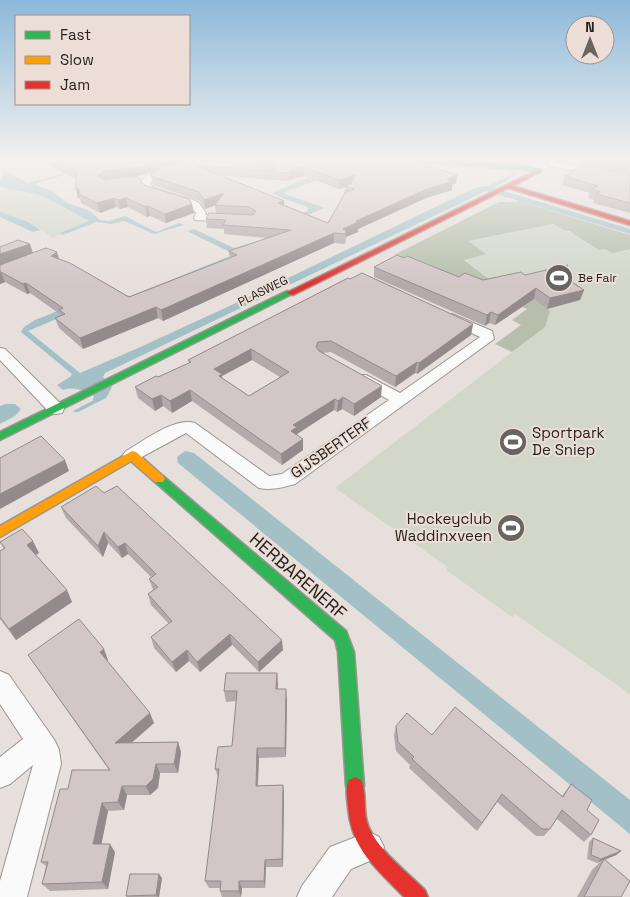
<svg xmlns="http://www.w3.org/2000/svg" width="630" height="897" viewBox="0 0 630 897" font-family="'Space Grotesk',sans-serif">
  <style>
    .green { fill: #d2d7c9 }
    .forest { fill: #b7bfac }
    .water { fill: #a2c0c6 }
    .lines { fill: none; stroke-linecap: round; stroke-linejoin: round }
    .stream { fill: #a2c0c6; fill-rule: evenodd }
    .street-casing { stroke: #9c9693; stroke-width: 2 }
    .fast-casing { stroke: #9c9693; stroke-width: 3 }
    .slow-casing { stroke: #9c9693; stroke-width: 3 }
    .jam-casing { stroke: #9c9693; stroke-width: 3 }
    .street { fill: #fbfafa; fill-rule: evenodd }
    .fast { fill: #30b455; fill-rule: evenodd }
    .slow { fill: #ff9f0a; fill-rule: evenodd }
    .jam { fill: #e5322d; fill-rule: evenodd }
    .wall { fill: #b5aaab; fill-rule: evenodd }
    .shaded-wall { fill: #938b8b }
    .building { fill: #d2c6c7; stroke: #938b8b; fill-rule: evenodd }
    .labels { text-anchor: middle; stroke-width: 4; stroke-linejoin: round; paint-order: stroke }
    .far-poi-label { font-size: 12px; fill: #26211e; stroke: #ecded6; text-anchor: start }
    .far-street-label { font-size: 12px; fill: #26211e; stroke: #ecded6 }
    .poi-label { font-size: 15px; fill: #26211e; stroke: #ecded6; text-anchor: start }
    .street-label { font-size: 15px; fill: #26211e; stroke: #ecded6 }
    .near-street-label { font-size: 18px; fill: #26211e; stroke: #ecded6 }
  </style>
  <rect width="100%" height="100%" fill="#e7dfdb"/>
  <path class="green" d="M10,188L41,195L89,222L52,238L38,227L0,212V191Z
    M553,224L609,252L630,249V694L515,614L512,617L446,570L448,567L335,488L545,327L550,311L494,283L464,259L468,241Z"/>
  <path class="forest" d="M519,201L630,235V249L613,253L604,249L599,250L569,231H566L553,224L468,241L486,254L464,260L494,283L529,295L550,311L545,327L512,352L495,344L521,325L512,320L527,309L394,255L499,202H515Z"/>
  <path class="water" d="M117,159L37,183L36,185L52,191L67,203L90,211L100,220L109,221L125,216L156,232L179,223L184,225L154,234L124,221L111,224L96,222L63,235L60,233L89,221L41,195L0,187V181L4,173L0,169L28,183Z
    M338,159H357L364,163L285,192V194L325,208L277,227L289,232L122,303L111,296L28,331L80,373L136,349L236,303L477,187L488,186L513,174L506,170L399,161L512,169L518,174L494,188L630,229V234L486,191L105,373L103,377L112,387L106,398L98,402L93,400L94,396C83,391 76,386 63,390L57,385L70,377L72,374L21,332L24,327L35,320L108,291L124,299L230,256L228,251L187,231L194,229L234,248L259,241L275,232L268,226L308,211V207L279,197L272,193L316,174L326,173L349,163Z
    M0,212L28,222L41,230L33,232L0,217Z
    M6,404H15L21,409L15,416L0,424V406Z
    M185,451L194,453L630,800V834L178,463L177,457Z"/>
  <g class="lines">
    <path class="stream" d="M96,399L99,401L98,402L78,412H74L73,411Z"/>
    <defs>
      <path id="street" d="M208,159H224C207,172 167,162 150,183L153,188L193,200L199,203L206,213L205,215L230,217L235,220L234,222L195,220L194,218L196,213L191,207L146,192L140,183C155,163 186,163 208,159Z
        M552,161L630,175V181L549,166L548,164Z
        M452,314L492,331L494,339L295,484C283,487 272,491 259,488L186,433L138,459L132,461L126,459L123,455L126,451C144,441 174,417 195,423L269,476L282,474L389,400L356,381L353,378L356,375H366L400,393L480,337L447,321L445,318L447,315Z
        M0,348L5,349L62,405L64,409L62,413L56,414L50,413L0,360Z
        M0,671L9,675L55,741L59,750L61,764L27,897H0V881L33,765L10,784L0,788V757L23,739L0,704Z
        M369,832L379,837L384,847L379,857L351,869L332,897H297L302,886L330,847Z"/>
      <path id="fast" d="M407,159C430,158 525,161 542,171L539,173L522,169L410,161Z
        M287,291L294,293L0,440V432Z
        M159,475L163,476L346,631L354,652L364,786L361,792L355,795L349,792L346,786L338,652L335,640L155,482L153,479L155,476Z"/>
      <path id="slow" d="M132,451L136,452L163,476L165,479L163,482H155L131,461L0,537V526Z"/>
      <path id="jam" d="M537,170L542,171L513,186L630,221V225L508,188L293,295L286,293Z
        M355,777L361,780C367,793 363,808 367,822C374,847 407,872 425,890L428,897H404C376,868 351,849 348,807C347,797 345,788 349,780Z"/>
    </defs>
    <use href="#street" class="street-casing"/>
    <use href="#fast" class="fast-casing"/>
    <use href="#slow" class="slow-casing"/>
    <use href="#jam" class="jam-casing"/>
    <use href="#street" class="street"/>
    <use href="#fast" class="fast"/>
    <use href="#slow" class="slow"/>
    <use href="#jam" class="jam"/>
  </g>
  <path class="wall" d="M36,159H236L268,170L239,159H404L457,175L456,183L452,185V190L426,198L358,229V232L346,237L345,244L334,243L163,321L158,318L83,349L59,328L55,318L61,315L30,293L27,294L5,282L0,284V247L30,244L33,253L59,259L129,297L230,258L229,251L268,238L224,234V229L207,228L206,219L216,214L215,205L205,209L200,201L153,185L151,176L178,163L160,167L143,175L106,179L104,180L144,185L192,204L194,213L166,223L150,216L147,217L128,207L120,209L116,207L100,213L81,203L80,198H78L76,179ZM222,176L289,181L291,179L304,176L339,189L345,187L344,194L328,223L284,205Z
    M530,159H630V173L552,159L546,163L530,162Z
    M573,171L630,174V213L593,203L594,200L588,198L590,193L562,185L565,176L572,172Z
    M374,267L483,280L525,275H565L564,277L584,290L580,300L547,309L534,299L495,325L489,323L485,326L374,277Z
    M348,278L473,324L471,335L417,374L415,373L395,387L331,352L323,353L381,397L354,416L342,409L337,412L334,410L297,434L303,450L282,465L192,401L172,413L163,406L155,411L138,398L135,387L189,363L188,360ZM252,360L280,377L249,396L222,378V376Z
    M104,493L283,650L259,672L232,645L200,672L189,661L176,672L154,648L151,637L169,624L151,605L148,594L153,590L149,579L151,577L128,554L122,558L108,543L103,557L66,518L61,507Z
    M0,542L39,553L36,555L72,602L16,640L0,619V551L4,549Z
    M28,655L108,660L107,661L154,723L131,743L178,742L181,752L178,773H160L158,788L150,795H127L124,810L108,811L101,844L115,852L108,889L50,891L42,884L46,866L41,862L68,789L109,770L35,665Z
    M277,673V689L287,700L286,757L259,758L258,786L283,785L284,794L283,867H266L265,888H242L241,897H222L220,891V888H209L205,881L218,777L215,769L232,746L236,701L226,702L224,691Z
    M396,726L432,735L562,796L571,784L587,810L591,835L584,842L557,819L550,829L544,836H536L497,802L477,831L409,768L410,765L396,751L394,736Z
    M593,838L621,851L616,855L605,860L621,897H577L592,870L601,861L597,863L587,859L589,842Z
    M162,878L159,897H127L126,896Z"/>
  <path class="shaded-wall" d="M158,159H201L160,167L143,175L106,179L99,183L97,175L104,171Z
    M547,159H552L546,163Z
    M303,167L304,176L291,179L289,181V173L291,170Z
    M356,174L355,183L339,189L340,180Z
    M457,175L456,183L452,185V190L426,198L358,229V232L346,237L345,244L346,234L343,229L356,221Z
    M76,189H79V194L80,198H78Z
    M224,193L225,202L205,209L204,200Z
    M114,198L116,207L100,213L97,203Z
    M126,198L128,207L120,209L118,200Z
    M284,201V210L278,203Z
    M192,204L194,213L166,223L165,214Z
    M148,206L150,216L147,217L146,207Z
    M334,233V243L163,321L161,310Z
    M30,244L33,254L0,265V254Z
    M57,252L60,262L51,256Z
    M568,265L565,275L555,283L558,273Z
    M0,272H1L5,282L0,284Z
    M26,283L30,293L27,294L23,284Z
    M536,288L534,299L495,325L498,315Z
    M584,290L580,300L547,309L550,298Z
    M156,307L158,318L83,349L80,338Z
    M491,312L489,323L485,326L487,315Z
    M473,324L471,335L417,374L419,363Z
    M251,349L252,360L222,376L223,385L214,369Z
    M417,362L415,373L395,387L396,376Z
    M382,386L381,397L354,416V404Z
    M190,390L192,401L172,413L170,401Z
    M161,395L163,406L155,411L152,399Z
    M343,397L342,409L337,412L338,401Z
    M335,399L334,410L297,434V439L291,431L293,425Z
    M303,439V450L282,465L281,454Z
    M65,460L69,471L0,509V494Z
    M104,532L108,543L103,557L98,546Z
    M33,541L39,553L33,556L27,545Z
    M125,543L128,554L122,558L118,547Z
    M67,590L72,602L16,640L9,629Z
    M230,634L232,645L200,672L197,662Z
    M282,640L283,650L259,672L258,662Z
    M104,649L108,660L104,663L100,652Z
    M187,650L189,661L176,672L172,662Z
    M277,673L278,684L277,700L276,689Z
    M286,689L287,700L286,757L285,748Z
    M150,713L154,723L120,753L115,743Z
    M178,742L181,752L178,773L174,764Z
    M257,748L259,758L257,795L256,786Z
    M156,764L160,773L158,788L150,795L146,786Z
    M283,785L284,794L283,867L282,859Z
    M122,786L127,795L124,810L118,802Z
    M502,794L497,802L477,831L482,823Z
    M102,803L108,811L100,852L93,844Z
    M110,844L115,852L108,889L102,882Z
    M621,851L616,855L603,860L604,859L601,861L597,863L601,859Z
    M265,860L266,867L265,888L264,881Z
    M159,874L162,878L159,897H158L156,895Z
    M239,881L242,888L241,897L239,891Z"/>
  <path class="building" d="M50,159H158L142,167L104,171L97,175L104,180L137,176L144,185L189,199L192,204L165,214L148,206L146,207L126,198L118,200L114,198L97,203L79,194V189H76V172Z
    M199,159H236L267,170H275L277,166L260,159H404L457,175L447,179L453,181L427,189L356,221L358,222L343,229L346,231V234L334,233L161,310L156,307L80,338L55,318L65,314L59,310L63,308L26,283L23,284L1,272H0V265L46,248L57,252L51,256L70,263L129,297L237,255L229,251L291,230L223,225L226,220L206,219L209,213L253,215L256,211L249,207L215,205L224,193L204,200L199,192L151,176V173L165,166ZM195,165L289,173L291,170L303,167L340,180L356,174L351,184L345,186L354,189L345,193L328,223L278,203L284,201Z
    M599,159H630V164Z
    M583,165L630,174V203L596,194L600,192L591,189L598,186L565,176L574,171H573Z
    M18,240L30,244L0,254V247Z
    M397,255L404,258L407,256L459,277L465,273L483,280L521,272L525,275L568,265L558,273L584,290L550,298L536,288L498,315L491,312L487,315L374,267Z
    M362,273L473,324L419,363L417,362L396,376L331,341L318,342L316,347L319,351L382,386L354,404L343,397L338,401L335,399L293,425L297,427L291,431L303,439L281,454L190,390L170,401L161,395L152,399L135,387L156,376L158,377L191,362L188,360L348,278L350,279ZM251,349L289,372L249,396L219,376L222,374L214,369Z
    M41,436L65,460L0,494V458Z
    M96,486L104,493L117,486L282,640L258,662L230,634L197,662L187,650L172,662L151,637L172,621L148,594L158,587L149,579L156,574L125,543L118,547L104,532L98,546L61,507Z
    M22,529L33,541L27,545L67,590L9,629L0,617V551L5,548L0,542Z
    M79,619L104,649L100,652L150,713L115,743L178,742L174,764H156L153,779L146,786H122L118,802L102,803L93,844H110L102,882L42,884L48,862H41L60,789H68L72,770H110L28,655Z
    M226,673H277L276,689H286L285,748H257L256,786L283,785L282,859L265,860L264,881H239V891H220L221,881H205L219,769H215L218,747L232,746L237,691H224Z
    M455,707L563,797L571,784L592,800L587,810L599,820L591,835L562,810L550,829H542L502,794L482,823L412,759L414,757L398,742L396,726L407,713L432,735Z
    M593,838L621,851L601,859L591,855Z
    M604,859L630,881L621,897H584Z
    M130,874H159L156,895L126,896Z"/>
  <linearGradient id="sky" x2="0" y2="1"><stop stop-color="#8cb9da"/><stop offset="0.56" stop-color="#f4f1ef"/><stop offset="1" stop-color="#f4f1ef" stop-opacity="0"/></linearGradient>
  <rect width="630" height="284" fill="url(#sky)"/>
  <defs>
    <symbol id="stadium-disc" viewBox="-11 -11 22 22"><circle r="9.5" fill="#6a6460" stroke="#ecded6"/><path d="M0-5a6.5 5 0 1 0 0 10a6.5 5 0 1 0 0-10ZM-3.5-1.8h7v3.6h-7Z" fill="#fff"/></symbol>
  </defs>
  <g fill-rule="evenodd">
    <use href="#stadium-disc" x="543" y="262" width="32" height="32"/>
    <use href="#stadium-disc" x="497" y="426" width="32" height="32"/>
    <use href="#stadium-disc" x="495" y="512" width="32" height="32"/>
  </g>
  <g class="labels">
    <g class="far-poi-label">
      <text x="578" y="282">Be Fair</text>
    </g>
    <g class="far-street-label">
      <text transform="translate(263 291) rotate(-26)" y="4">PLASWEG</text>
    </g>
    <g class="poi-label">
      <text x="532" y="438">Sportpark<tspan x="532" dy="17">De Sniep</tspan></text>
      <text x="492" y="524" text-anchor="end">Hockeyclub<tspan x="492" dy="17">Waddinxveen</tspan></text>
    </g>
    <g class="street-label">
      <text transform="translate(331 448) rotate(-35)" y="5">GIJSBERTERF</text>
    </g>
    <g class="near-street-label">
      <text transform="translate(298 576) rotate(41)" y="6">HERBARENERF</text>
    </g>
  </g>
  <rect x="15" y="15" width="175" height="90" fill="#ecded6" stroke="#9d928c"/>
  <rect x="25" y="31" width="25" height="8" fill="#30b455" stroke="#9d928c"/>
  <text x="60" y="40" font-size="15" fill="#26211e">Fast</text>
  <rect x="25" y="56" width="25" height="8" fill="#ff9f0a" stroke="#9d928c"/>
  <text x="60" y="65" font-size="15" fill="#26211e">Slow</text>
  <rect x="25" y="81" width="25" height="8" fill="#e5322d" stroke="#9d928c"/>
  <text x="60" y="90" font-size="15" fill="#26211e">Jam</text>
  <g transform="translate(590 40)"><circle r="24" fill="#ecded6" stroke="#9d928c"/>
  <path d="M0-4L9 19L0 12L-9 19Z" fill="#6a6460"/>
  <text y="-8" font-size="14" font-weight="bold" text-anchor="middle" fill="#26211e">N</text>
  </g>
</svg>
